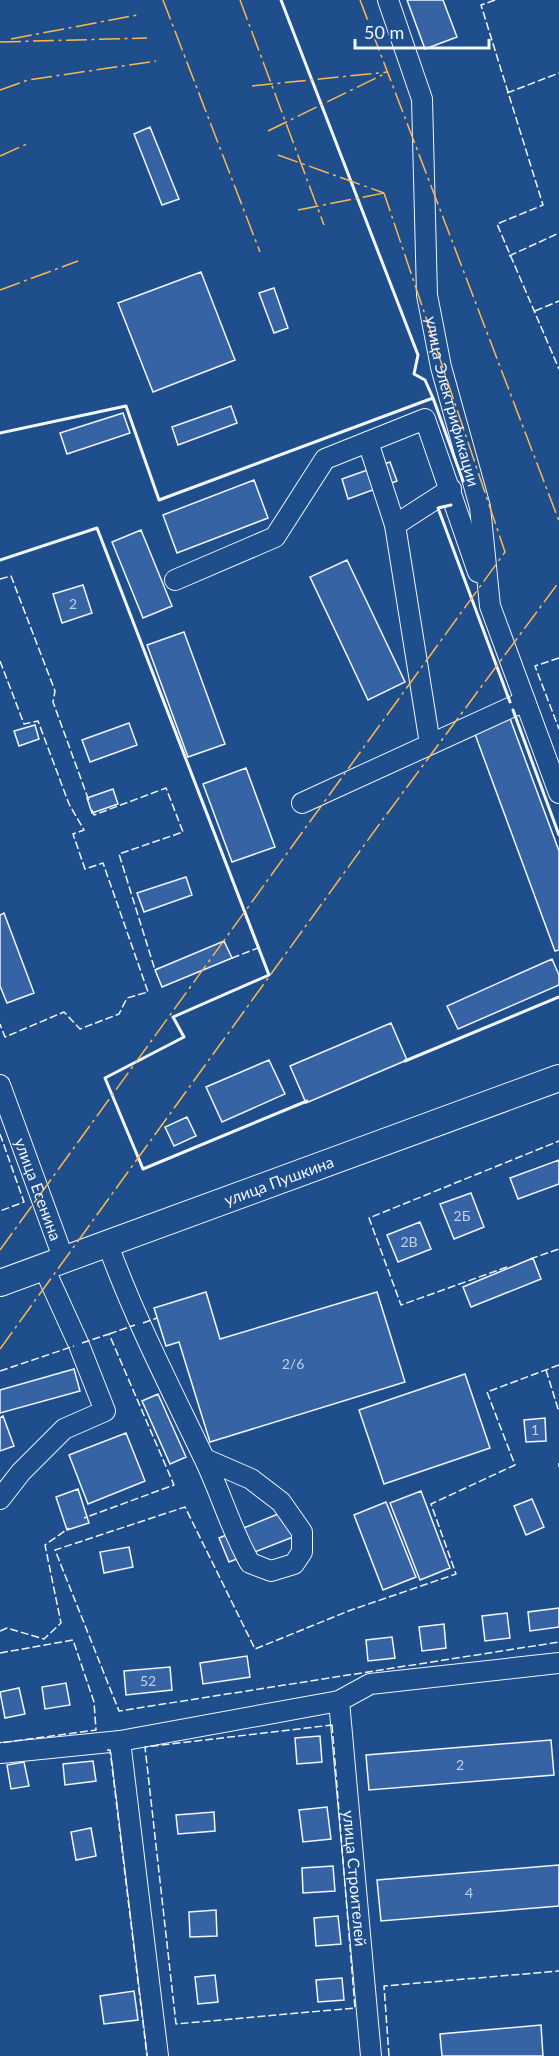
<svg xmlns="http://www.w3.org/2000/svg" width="559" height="2056" viewBox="0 0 559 2056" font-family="Lato,sans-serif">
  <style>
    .building { fill: #3563a3; stroke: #f2f6ff; stroke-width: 1.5 }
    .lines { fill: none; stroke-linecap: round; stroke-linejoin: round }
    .minor-casing { stroke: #f2f6ff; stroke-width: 22 }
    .major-casing { stroke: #f2f6ff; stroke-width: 28 }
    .minor { stroke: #1f4e8c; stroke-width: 20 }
    .major { stroke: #1f4e8c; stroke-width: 26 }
    .fence { stroke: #f2f6ff; stroke-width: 1.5; stroke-dasharray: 8 3; stroke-linecap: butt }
    .wall { stroke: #f2f6ff; stroke-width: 3 }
    .power { stroke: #ffb74d; stroke-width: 1.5; stroke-dasharray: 21 4.5 3 4.5; stroke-linecap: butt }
    .labels { text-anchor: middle; stroke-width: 4.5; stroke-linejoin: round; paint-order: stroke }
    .number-label { font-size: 14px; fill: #c3d1e8 }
    .street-label { font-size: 16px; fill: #f2f6ff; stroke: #1f4e8c }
  </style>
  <rect width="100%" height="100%" fill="#1f4e8c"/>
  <path class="building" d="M407,0H443L457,37L425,49Z
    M150,127L179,199L162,205L134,134Z
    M201,272L235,360L153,392L118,303Z
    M274,288L288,328L274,333L259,293Z
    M231,406L237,423L178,445L172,427Z
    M123,413L130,433L67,454L60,433Z
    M390,462L397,481L348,499L342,479Z
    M254,480L268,518L177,553L163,515Z
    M141,530L172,606L143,618L112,542Z
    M347,560L405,682L368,700L310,577Z
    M83,585L92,613L62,623L53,594Z
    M184,632L225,744L188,757L147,645Z
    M508,713L559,851V950L555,951L472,726Z
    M129,723L137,745L90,762L82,740Z
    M35,725L39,739L19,746L14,731Z
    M246,768L275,847L232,862L203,784Z
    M113,789L118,804L92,813L87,798Z
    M186,877L192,895L144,912L137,893Z
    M4,913L34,993L7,1003L0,986V915Z
    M224,941L232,958L162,987L155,970Z
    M552,959L559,975V985L458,1029L447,1006Z
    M391,1023L407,1060L306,1103L290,1066Z
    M269,1060L285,1094L222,1122L206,1087Z
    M187,1117L196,1136L174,1146L165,1127Z
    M559,1160V1184L518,1199L510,1178Z
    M471,1193L484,1227L454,1239L440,1204Z
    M420,1222L431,1249L398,1262L387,1235Z
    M533,1258L541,1279L471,1307L463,1287Z
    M206,1292L220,1339L377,1292L405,1382L210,1442L179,1342L166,1346L154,1308Z
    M74,1369L80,1391L0,1413V1390Z
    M465,1374L490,1448L384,1484L359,1410Z
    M158,1394L186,1457L170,1464L142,1401Z
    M3,1416L14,1446L0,1451V1418Z
    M545,1418L546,1441L526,1442L524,1420Z
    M126,1433L145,1481L88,1504L69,1455Z
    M78,1489L89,1523L67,1530L56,1497Z
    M421,1491L450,1568L420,1580L390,1503Z
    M532,1499L544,1527L526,1535L514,1506Z
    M386,1502L416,1577L383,1590L354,1515Z
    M283,1512L293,1537L229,1562L219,1538Z
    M129,1547L133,1567L104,1573L100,1552Z
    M559,1608V1627L530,1631L528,1612Z
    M507,1613L510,1638L485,1641L482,1616Z
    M444,1624L446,1648L422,1651L419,1627Z
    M392,1637L395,1658L368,1661L366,1640Z
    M247,1656L250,1677L203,1684L200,1663Z
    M170,1667L172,1690L126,1695L124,1671Z
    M66,1683L70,1705L45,1709L42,1687Z
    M19,1688L25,1714L5,1718L0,1692Z
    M320,1736L322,1762L297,1764L295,1738Z
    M551,1740L554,1775L369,1790L366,1755Z
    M93,1761L96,1781L65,1785L63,1764Z
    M24,1762L29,1786L11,1789L7,1765Z
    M327,1807L331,1839L303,1842L299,1810Z
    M214,1812L215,1831L178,1834L176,1815Z
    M91,1828L96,1856L76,1860L71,1832Z
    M559,1865V1906L381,1921L377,1880Z
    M333,1866L335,1891L303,1893L302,1868Z
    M216,1910L217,1936L190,1937L189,1912Z
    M338,1916L341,1944L316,1946L314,1918Z
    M215,1975L218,2002L198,2004L195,1977Z
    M342,1978L344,2000L318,2002L316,1980Z
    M134,1991L138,2020L104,2024L100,1996Z
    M541,2025L543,2056H442L440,2034Z"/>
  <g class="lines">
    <defs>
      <g id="minor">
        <path id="s1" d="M388,0L422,99L427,295L441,367L480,507L490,606L559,793"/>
        <path d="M368,442L395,525L430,744"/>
        <path d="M395,525L451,489"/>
        <path d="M175,580L275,537L325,459L425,419L478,572"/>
        <path d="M302,803L525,701"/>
        <path id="s2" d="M0,1085L64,1260"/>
        <path d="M108,1245C135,1319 170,1387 204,1458C221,1493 231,1530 250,1563L271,1571L294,1564L302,1552V1532L281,1502L251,1479L205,1459"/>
        <path d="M0,1499L21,1472L64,1429L105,1411L79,1345L44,1268"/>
        <path id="s3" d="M339,1701L371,2056"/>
        <path d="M120,1741L339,1701L370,1684L559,1663"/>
        <path d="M1,1753L120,1741L158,2056"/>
      </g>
      <g id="major">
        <path id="s4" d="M0,1283L559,1078"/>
      </g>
    </defs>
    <use href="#minor" class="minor-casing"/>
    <use href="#major" class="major-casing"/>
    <use href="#minor" class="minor"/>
    <use href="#major" class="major"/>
    <path class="fence" d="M495,0L481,5L543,205L497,224L559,369
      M507,93L559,73
      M509,256L559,233
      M535,311L559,301
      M0,560L97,528L258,948L232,958L231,956
      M0,579L11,576L55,691L53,702L89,801
      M559,658L535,666L559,729
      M0,661L24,724L38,721L69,804L84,830L73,834L85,869L103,863L148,992L127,998L119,1014L80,1029L64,1012L5,1037L0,1024
      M92,810L94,815L166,788L183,832L119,854L155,970L159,968
      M0,1134L24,1202L0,1211
      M530,1259L559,1249
      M507,1267L401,1305L369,1218L559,1141
      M143,1323L157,1318
      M109,1334L135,1325
      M82,1343L109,1334L174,1485L84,1518
      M559,1365L487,1392L515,1465L431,1504L456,1574L351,1610L255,1649L185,1507L55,1550L119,1711L559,1642
      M546,1370L559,1412
      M0,1371L74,1346
      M559,1463V1467
      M0,1631L7,1628L44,1639L61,1623L45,1545L69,1528
      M0,1653L73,1640L94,1702L96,1730L0,1743
      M332,1725L355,2008L176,2024L145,1747Z
      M107,1750H110L147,2056
      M389,2056L384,1986L559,1971"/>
    <path class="wall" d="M281,0L418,355L414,374L425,380L433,398L431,399
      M0,433L126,406L159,500L433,398L463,481
      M451,505L438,508L510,702
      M0,560L97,528L269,975L173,1017L184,1037L105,1078L143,1169L307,1101
      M513,710L559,835
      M405,1061L559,997"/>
    <path class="power" d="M163,0L260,252
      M240,0L324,225
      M360,0L559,521
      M11,39L137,15
      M0,42L147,38
      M252,86L388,72
      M0,90L28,80L156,61
      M268,131L384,74
      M278,155L384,193
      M0,156L29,143
      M298,210L384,193
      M0,290L78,261
      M0,1250L505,552L384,193
      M0,1349L378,826L559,582"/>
  </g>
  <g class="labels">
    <g class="number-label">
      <text x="73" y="609">2</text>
      <text x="462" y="1221">2Б</text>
      <text x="409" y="1247">2В</text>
      <text x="293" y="1369">2/6</text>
      <text x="535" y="1435">1</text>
      <text x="148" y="1686">52</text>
      <text x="460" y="1770">2</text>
      <text x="469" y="1898">4</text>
    </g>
    <g class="street-label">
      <text dy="6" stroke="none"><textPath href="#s1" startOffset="410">улица Электрификации</textPath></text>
      <text dy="6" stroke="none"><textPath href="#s4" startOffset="297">улица Пушкина</textPath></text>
      <text dy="6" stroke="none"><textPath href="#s2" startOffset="111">улица Есенина</textPath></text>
      <text dy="6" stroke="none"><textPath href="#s3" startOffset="178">улица Строителей</textPath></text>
    </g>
  </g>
  <path d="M355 39v9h134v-9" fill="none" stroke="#f2f6ff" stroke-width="3"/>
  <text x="364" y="39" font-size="18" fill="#f2f6ff" stroke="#1f4e8c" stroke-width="4.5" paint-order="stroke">50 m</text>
</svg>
